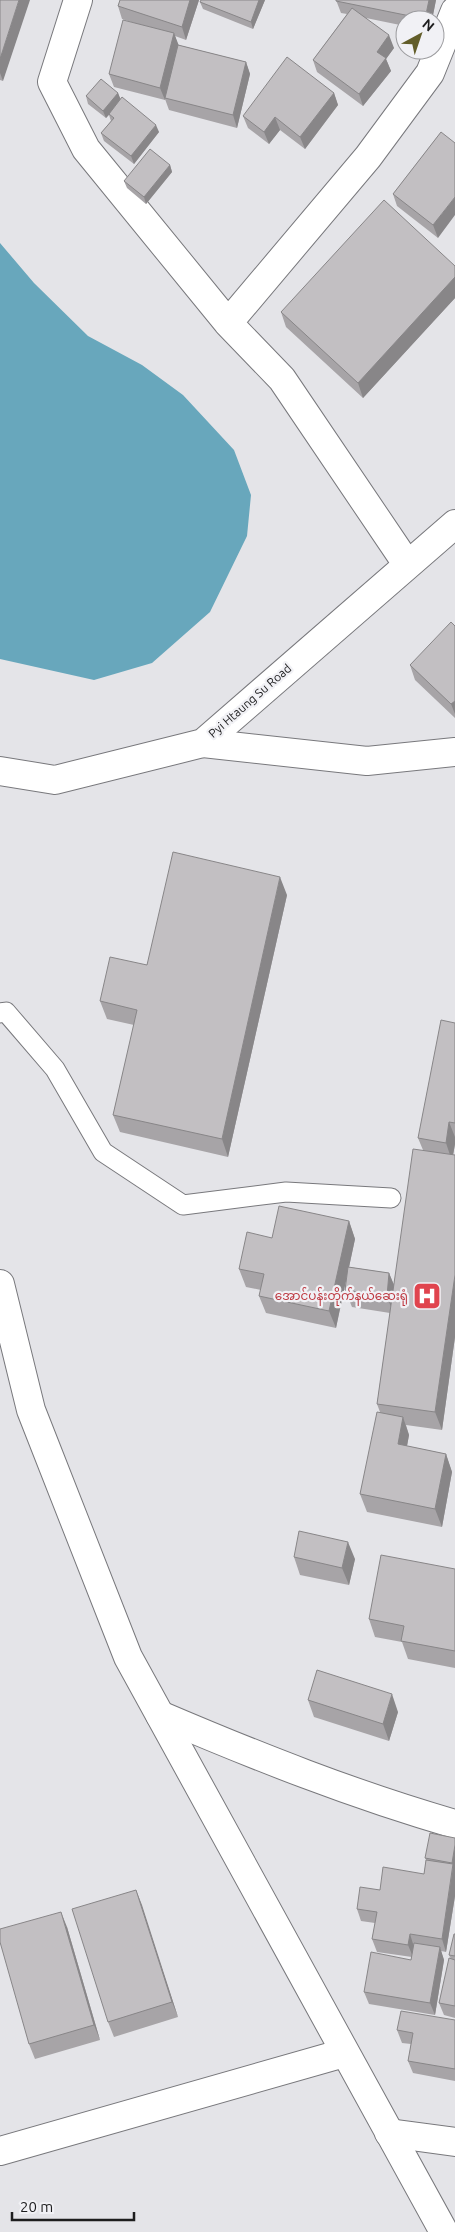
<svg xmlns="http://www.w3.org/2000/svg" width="455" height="2232" viewBox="0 0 455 2232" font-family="Ubuntu,'Noto Sans Myanmar',sans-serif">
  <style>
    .water { fill: #68a7bc }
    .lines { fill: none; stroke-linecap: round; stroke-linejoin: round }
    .lane-casing { stroke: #78787c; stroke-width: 21 }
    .street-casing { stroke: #78787c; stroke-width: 30 }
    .secondary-casing { stroke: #78787c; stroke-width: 30 }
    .highway-casing { stroke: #78787c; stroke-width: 30 }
    .lane { stroke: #fff; stroke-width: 19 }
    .street { stroke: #fff; stroke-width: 28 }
    .secondary { stroke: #fff; stroke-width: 28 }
    .highway { stroke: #fff; stroke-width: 28 }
    .wall { fill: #a7a4a7 }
    .shaded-wall { fill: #888688 }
    .building { fill: #c2bfc2; stroke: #888688 }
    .labels { text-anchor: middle; stroke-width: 4.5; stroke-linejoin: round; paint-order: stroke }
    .street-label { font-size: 12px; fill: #1d1d1e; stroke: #f1f1f5 }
    .health-label { font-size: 12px; fill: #be3a42; stroke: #f1f1f5; text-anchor: end }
  </style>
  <rect width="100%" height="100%" fill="#e4e4e8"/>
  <path class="water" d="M0,243L34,283L88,336L142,365L183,395L234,450L251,495L247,536L210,612L152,663L94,680L0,659Z"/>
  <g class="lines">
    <defs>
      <path id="lane" d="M0,1013L6,1012L55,1069L103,1152L183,1205L286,1192L391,1198"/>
      <path id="street" d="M78,0L52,82L86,149L228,323L282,379L407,564
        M228,323L368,157L430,73L455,11
        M203,743L367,761L455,752
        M160,1715C256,1756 354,1795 455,1824
        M389,2133L455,2142
        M0,2151L344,2053"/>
      <path id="secondary" d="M0,1284L31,1410L128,1657L444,2232"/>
      <path id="highway" d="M0,771L55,780L203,743L455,524"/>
    </defs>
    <use href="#lane" class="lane-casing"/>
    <use href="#street" class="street-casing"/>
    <use href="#secondary" class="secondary-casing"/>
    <use href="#highway" class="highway-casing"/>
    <use href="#lane" class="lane"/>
    <use href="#street" class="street"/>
    <use href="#secondary" class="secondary"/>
    <use href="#highway" class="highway"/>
  </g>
  <path class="wall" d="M0,0L3,81L0,80Z
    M120,0H199L186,40L175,36L178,45L246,62L250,74L237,128L169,110L165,99V100L114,87L109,74L134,23L122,19L118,6Z
    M201,0H265L253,29L203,9L200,2Z
    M336,0H436L432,20H405V26L366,18L394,48L386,59L391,71L363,106L317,72L313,60L347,14L341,13Z
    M118,93L120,99L159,132L134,164L104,141L101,133L111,121L109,115L106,118L88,104L86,96Z
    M334,93L338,105L305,149L280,130L269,144L248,128L243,116Z
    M441,132L438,238L397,206L393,194Z
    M170,165L172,172L146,204L127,188L124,181Z
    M455,266V298L363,398L286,327L281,312Z
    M455,626V718L415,680L410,665Z
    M287,895L228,1157L120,1132L113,1115L134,1025L107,1019L100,1001L147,965Z
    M455,1023V1144L453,1155H455V1337L442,1430L406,1425L409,1435L407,1446L446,1454L452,1472L442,1527L367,1512L360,1494L380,1412L377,1404L390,1313L352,1307L345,1290L347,1273L336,1328L266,1313L259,1296L261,1290L246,1287L239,1269L272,1238L349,1221L355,1239L349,1267L389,1273L394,1285L423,1150L418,1138Z
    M294,1557L355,1559L349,1585L300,1575Z
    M455,1569V1668L408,1659L402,1642L375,1637L369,1619Z
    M308,1700L398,1712L389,1741L314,1717Z
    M455,1838V1896L446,1952L441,1951L444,1960L435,2015L369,2004L364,1992L411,1960L412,1957L377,1952L372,1939L375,1923L361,1921L357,1909L380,1890L424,1874L426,1860L425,1858Z
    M136,1890L178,2017L114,2037L108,2022Z
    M67,1927L100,2040L35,2059L29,2044Z
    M455,1934V2018L444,2015L439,2003L451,1959L449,1955Z
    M455,2020V2081L413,2073L408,2061L411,2044L402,2043L397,2030Z"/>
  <path class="shaded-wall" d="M19,0H30L3,81L0,73V59Z
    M190,0H199L186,40L182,27Z
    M259,0H265L253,29L251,22Z
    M429,0H436L432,20H426L425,19Z
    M174,33L179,46L165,100L160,88Z
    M389,35L394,48L386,59L391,71L363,106L359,94L377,52Z
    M246,62L250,74L237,128L233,115Z
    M118,93L121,100L106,118L103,111Z
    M334,93L338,105L305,149L300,137Z
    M275,117L280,130L269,144L264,132Z
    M156,125L159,132L134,164L131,156Z
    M170,165L172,172L146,204L144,197Z
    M455,197V215L438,238L433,225Z
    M455,277V298L363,398L358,383Z
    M455,701V714L451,704Z
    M280,877L287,895L228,1157L222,1139Z
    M449,1122L455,1137V1144L452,1161L446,1143Z
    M349,1221L355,1239L336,1328L329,1311Z
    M389,1273L396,1290L393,1313L387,1296Z
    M455,1275V1337L442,1430L435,1412Z
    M403,1417L409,1435L404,1462L398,1444Z
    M446,1454L452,1472L442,1527L435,1509Z
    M348,1542L355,1559L349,1585L342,1568Z
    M392,1694L398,1712L389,1741L383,1724Z
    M455,1845V1896L446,1952L442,1939L453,1867L452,1863Z
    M136,1890L142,1905L178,2017L172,2002Z
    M61,1912L67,1927L100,2040L94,2025Z
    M410,1934L414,1947L413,1957L408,1945Z
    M440,1947L444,1960L435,2015L430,2003Z"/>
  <path class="building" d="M0,0H19L0,59Z
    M120,0H190L182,27L118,6Z
    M201,0H259L251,22L200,2Z
    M336,0H429L425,19L336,1Z
    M352,8L389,35L377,52L386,58L359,94L313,60Z
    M123,20L174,33L160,88L109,74Z
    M178,45L246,62L233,115L165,98Z
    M287,57L334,93L300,137L275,117L264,132L243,116Z
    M101,79L118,93L103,111L86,96Z
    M122,97L156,125L131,156L101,133L114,118L109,114Z
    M441,132L455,143V197L433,225L393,194Z
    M150,149L170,165L144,197L124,181Z
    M384,200L455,266V277L358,383L281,312Z
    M451,622L455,626V701L451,704L410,665Z
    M173,852L280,877L222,1139L113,1115L137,1010L100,1001L110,957L147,965Z
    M441,1020L455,1023V1123L449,1122L446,1143L418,1138Z
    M413,1149L455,1155V1275L435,1412L377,1404Z
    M279,1206L349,1221L329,1311L259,1296L264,1274L239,1269L247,1232L272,1238Z
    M348,1267L389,1273L387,1296L345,1290Z
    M377,1412L403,1417L398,1444L446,1454L435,1509L360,1494Z
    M299,1531L348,1542L342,1568L294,1557Z
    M381,1555L455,1569V1651L401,1641L404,1626L369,1619Z
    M317,1670L392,1694L383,1724L308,1700Z
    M430,1833L455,1838V1845L452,1863L425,1858Z
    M426,1860L453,1864L442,1939L410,1934L408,1945L372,1939L377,1912L357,1909L360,1887L380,1890L383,1867L424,1874Z
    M136,1890L172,2002L108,2022L72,1909Z
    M61,1912L94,2025L29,2044L0,1942V1929Z
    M454,1934H455V1956L449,1955Z
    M414,1943L440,1947L430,2003L364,1992L371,1952L411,1960Z
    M449,1958L455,1960V2006L439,2003Z
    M401,2011L455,2020V2069L408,2061L413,2033L397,2030Z"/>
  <defs>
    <symbol id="hospital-square" viewBox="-11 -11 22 22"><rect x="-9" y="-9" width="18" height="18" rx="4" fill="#e0444e" stroke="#f1f1f5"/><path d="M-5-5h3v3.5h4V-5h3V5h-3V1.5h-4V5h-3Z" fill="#fff"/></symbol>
  </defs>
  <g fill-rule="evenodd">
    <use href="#hospital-square" x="411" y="1280" width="32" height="32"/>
  </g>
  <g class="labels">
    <g class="street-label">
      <text transform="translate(250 701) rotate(-41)" y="4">Pyi Htaung Su Road</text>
    </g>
    <g class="health-label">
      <text x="408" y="1300">အောင်ပန်းတိုက်နယ်ဆေးရုံ</text>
    </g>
  </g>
  <g transform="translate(420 35) rotate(40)"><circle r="24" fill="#f1f1f5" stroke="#9c9c9f"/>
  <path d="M0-4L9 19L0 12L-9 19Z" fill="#625d29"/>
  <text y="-8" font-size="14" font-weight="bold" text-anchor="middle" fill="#1d1d1e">N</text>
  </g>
  <path d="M12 2212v8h122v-8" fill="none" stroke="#1d1d1e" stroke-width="2.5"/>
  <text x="20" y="2212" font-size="15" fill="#1d1d1e" stroke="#f1f1f5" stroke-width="4" paint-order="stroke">20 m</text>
</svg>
